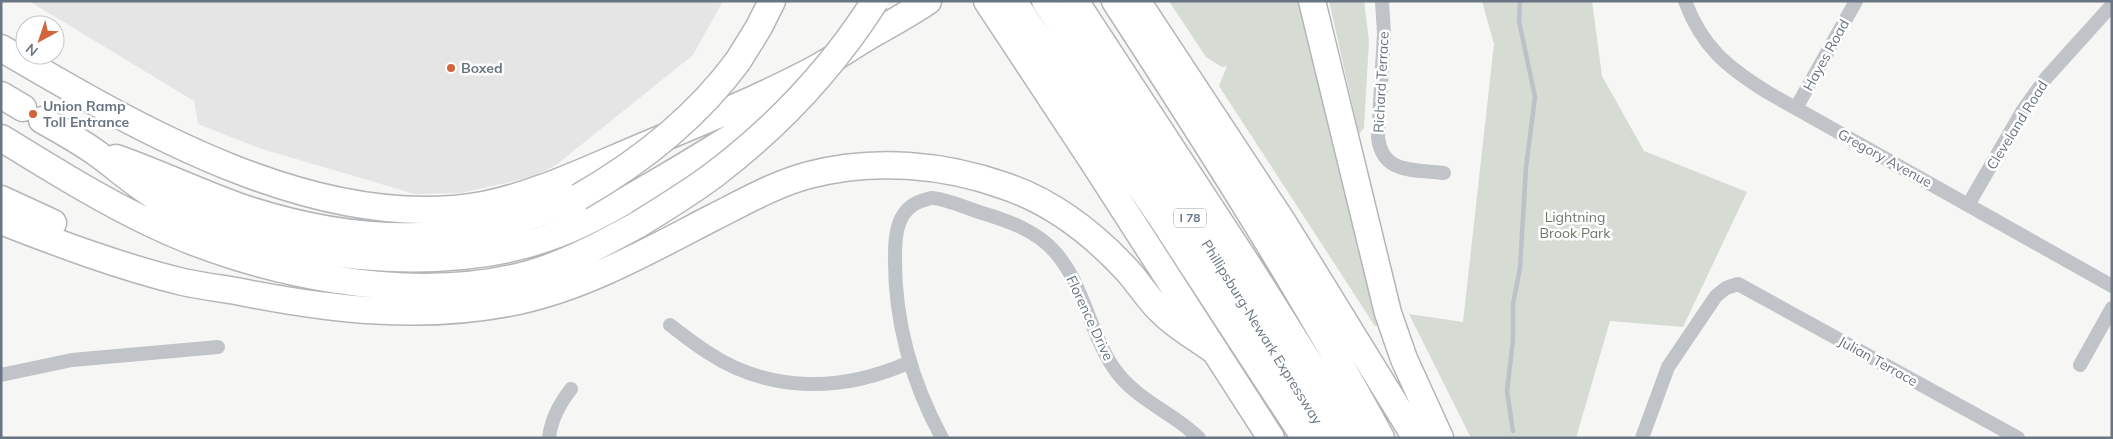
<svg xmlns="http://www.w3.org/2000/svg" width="2113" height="439" viewBox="0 0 2113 439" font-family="Mulish,sans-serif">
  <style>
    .built { fill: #e4e5e4 }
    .green { fill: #d6dbd3 }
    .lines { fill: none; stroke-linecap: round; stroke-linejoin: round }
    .stream { stroke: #bbc3c9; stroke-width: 4.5 }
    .motorway-casing { stroke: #b3b6b9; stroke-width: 29 }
    .minor { stroke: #c0c3c7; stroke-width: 14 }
    .motorway { stroke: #fff; stroke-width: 26 }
    .motorway-bridge-casing { stroke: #b3b6b9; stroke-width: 29; stroke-linecap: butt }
    .motorway-bridge { stroke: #fff; stroke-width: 26 }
    .poi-dot { fill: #d1643a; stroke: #fff; stroke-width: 2 }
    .labels { text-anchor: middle; stroke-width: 5; stroke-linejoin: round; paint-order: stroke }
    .shield { fill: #fff; stroke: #969ea8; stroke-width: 1 }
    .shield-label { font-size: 12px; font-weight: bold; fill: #697582 }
    .street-label { font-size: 14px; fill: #697582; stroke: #fff }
    .poi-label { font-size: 14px; font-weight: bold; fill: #697582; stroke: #fff; text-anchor: start }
    .park-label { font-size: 14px; fill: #6a7967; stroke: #fff }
  </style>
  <rect width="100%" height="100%" fill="#f6f6f4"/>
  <path class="built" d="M29,1H723L693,55L556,165L532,177L461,193L415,194L259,148L198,124L194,101Z"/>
  <path class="green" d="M1169,1H1300L1379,325L1375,326L1219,86L1227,66L1222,67L1206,57Z
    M1329,1H1364L1369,41L1364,128L1359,134Z
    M1482,1H1592L1602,76L1644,151L1747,192L1683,327L1610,321L1576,438H1471L1409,314L1463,322L1494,44Z"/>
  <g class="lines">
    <path class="stream" d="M1513,431L1507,391L1513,340V304L1520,268L1526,167L1535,97L1519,21L1520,1"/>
    <defs>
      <path id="motorway" d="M987,1L1092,160L1271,438
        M1013,1L1161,217L1305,438
        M1045,1L1188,215L1329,438
        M1075,1L1253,273L1356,438
        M1115,1C1208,144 1300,288 1381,438
        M1137,1L1284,224L1416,438
        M1312,1L1388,313L1404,359L1440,438
        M1,48C137,128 319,235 483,205C543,193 601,163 658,140C711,118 764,96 815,69C834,59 852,46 871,35C890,24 909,14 928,1
        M738,61L759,27L772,1
        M1,95L23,108
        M42,120C60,130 78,140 95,152C119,169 141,190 168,204C275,258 445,279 558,234C594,220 626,200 659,181C702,156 743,130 785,104
        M1,138C49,167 96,197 146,221C253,274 412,306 529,274C568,263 604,243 639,224
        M116,158C159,173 200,193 243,208C358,246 468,249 579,197
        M1,199L53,223
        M1,221C60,244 121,267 183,282C201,286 218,288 236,291C329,310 424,321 518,301C587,286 650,250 712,218C744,202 775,184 809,175C874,158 943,164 1005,186C1052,202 1091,232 1124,267C1138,281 1148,300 1163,313C1178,328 1199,339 1216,352"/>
    </defs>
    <use href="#motorway" class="motorway-casing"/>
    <path class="minor" d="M1382,1L1384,34L1378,138C1383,175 1415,169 1444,173
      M1685,1C1702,47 1727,67 1767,92L2112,286
      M1796,108L1856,1
      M1968,205L2023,110L2046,78L2112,5
      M670,325C682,334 694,344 707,352C770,394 843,392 910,362
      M2080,365L2112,308
      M1,375L72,360L218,347
      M549,438C551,420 560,403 571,389
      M942,438C911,381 894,318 895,254C895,233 898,209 921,201C925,200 929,198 932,198C943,198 967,208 979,212C1006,220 1036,230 1055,252C1086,287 1090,339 1119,375C1141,402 1175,414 1199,438
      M1642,438L1668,367L1716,296L1726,288L1738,284L2018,438"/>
    <use href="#motorway" class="motorway"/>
    <defs>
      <path id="motorway-bridge" d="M579,197C640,162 696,118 738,61
        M639,224C665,208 691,192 715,174C778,126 833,67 875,1"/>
    </defs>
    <use href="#motorway-bridge" class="motorway-bridge-casing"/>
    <use href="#motorway-bridge" class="motorway-bridge"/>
  </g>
  <g class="poi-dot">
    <circle cx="451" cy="68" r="5"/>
    <circle cx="33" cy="114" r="5"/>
  </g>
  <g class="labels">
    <rect class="shield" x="1174" y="208.5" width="32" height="19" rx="4"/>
    <g class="shield-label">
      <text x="1190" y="222">I 78</text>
    </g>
    <g class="street-label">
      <text transform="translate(1826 55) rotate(-61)" y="5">Hayes Road</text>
      <text transform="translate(1381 82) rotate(-87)" y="5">Richard Terrace</text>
      <text transform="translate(2017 125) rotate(-58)" y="5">Cleveland Road</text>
      <text transform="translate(1885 158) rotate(29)" y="5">Gregory Avenue</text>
      <text transform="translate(1090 318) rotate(65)" y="5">Florence Drive</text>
      <text transform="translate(1262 332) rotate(58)" y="5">Phillipsburg-Newark Expressway</text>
      <text transform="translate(1878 361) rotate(29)" y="5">Julian Terrace</text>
    </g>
    <g class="poi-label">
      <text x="461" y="73">Boxed</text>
      <text x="43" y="111">Union Ramp<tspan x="43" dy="16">Toll Entrance</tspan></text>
    </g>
    <g class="park-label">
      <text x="1575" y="222">Lightning<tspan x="1575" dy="16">Brook Park</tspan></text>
    </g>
  </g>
  <rect width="2113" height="439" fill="none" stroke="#697582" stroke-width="5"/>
  <g transform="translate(40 40) rotate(220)"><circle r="24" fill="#ffffff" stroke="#c3c8cd"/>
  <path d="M0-4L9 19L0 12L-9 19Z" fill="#d1643a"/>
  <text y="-8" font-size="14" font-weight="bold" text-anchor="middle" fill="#697582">N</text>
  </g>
</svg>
